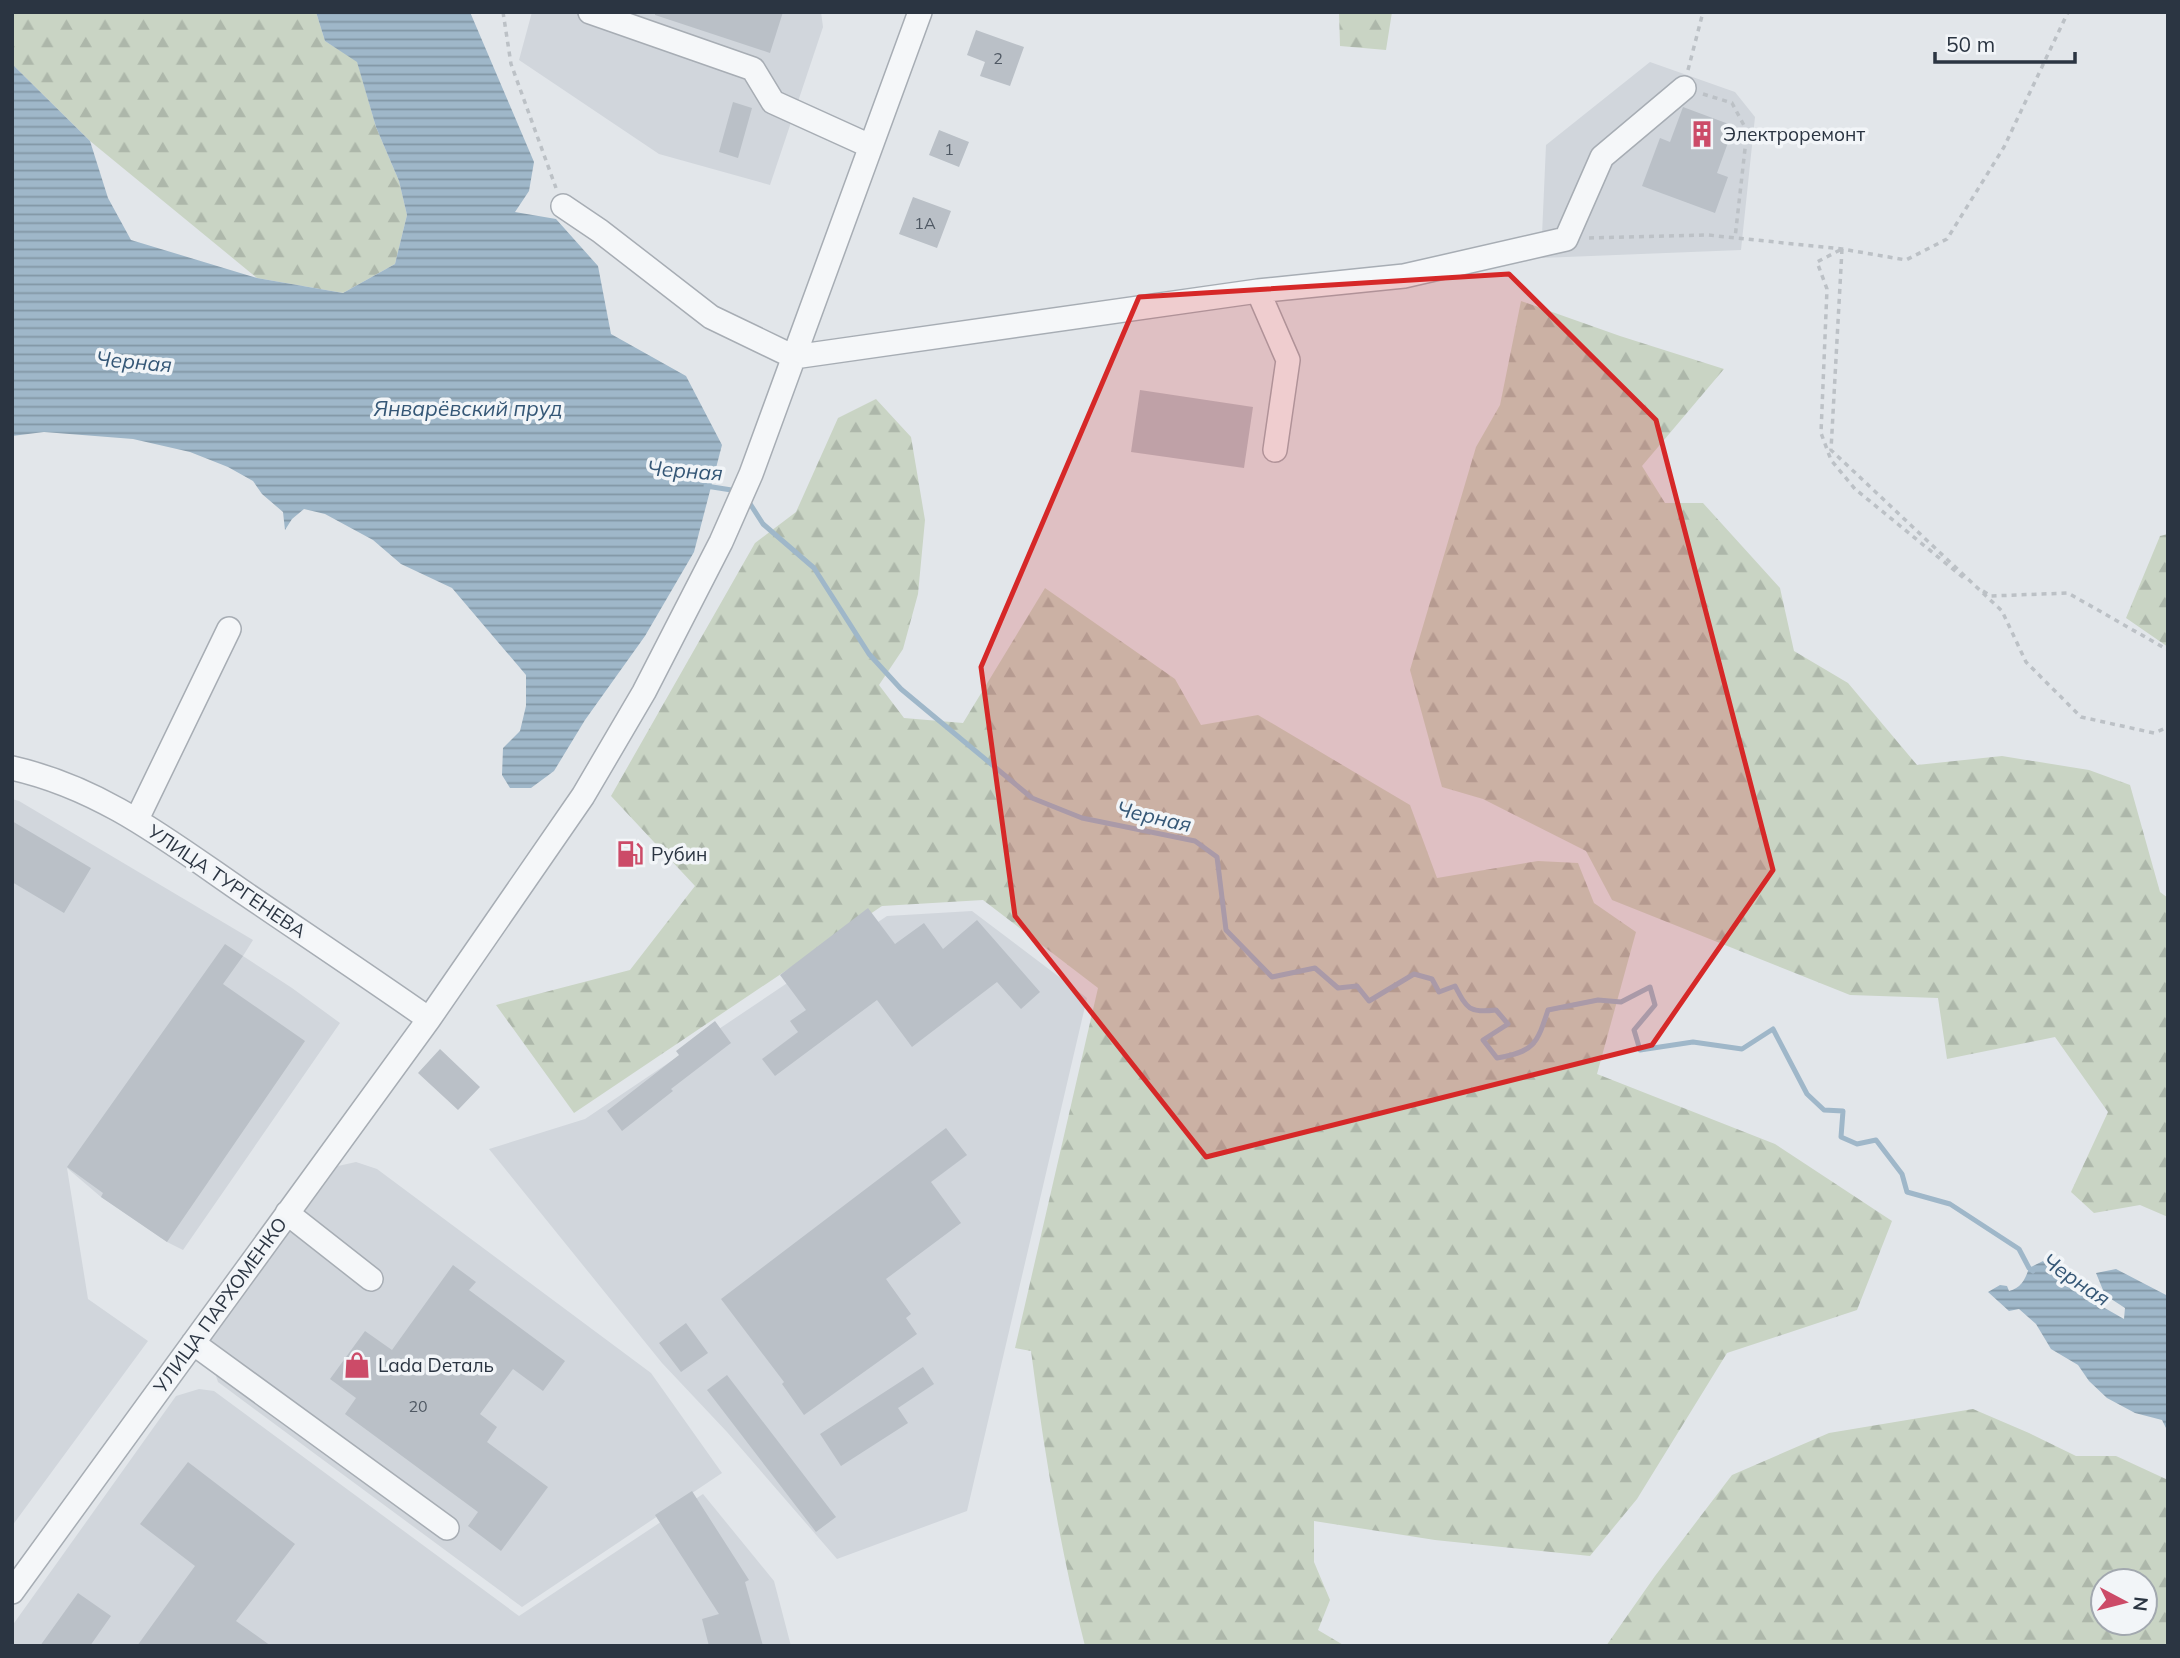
<svg xmlns="http://www.w3.org/2000/svg" width="2180" height="1658" viewBox="0 0 2180 1658" font-family="Mulish,sans-serif">
  <style>
    .built { fill: #d1d6dc }
    .forest { fill: url(#forest-firs); fill-rule: evenodd }
    .water { fill: url(#water-rules) }
    .lines { fill: none; stroke-linecap: round; stroke-linejoin: round }
    .stream { stroke: #9fb7c9; stroke-width: 5 }
    .building { fill: #bac0c7 }
    .minor-casing { stroke: #a7adb4; stroke-width: 26 }
    .path { stroke: #bcc1c6; stroke-width: 3.5; stroke-dasharray: 5 5; stroke-linecap: butt }
    .minor { stroke: #f5f7f9; stroke-width: 23 }
    .marked { fill: #d62828; fill-opacity: 0.2; stroke: #d62828; stroke-width: 5; stroke-linejoin: round }
    .labels { text-anchor: middle; stroke-width: 7; stroke-linejoin: round; paint-order: stroke }
    .number-label { font-size: 16px; fill: #4f5863 }
    .poi-label { font-size: 19px; fill: #2b3542; stroke: #f2f5f8; text-anchor: start }
    .street-label { font-size: 19px; fill: #2b3542; stroke: #f2f5f8 }
    .water-label { font-size: 21px; font-style: italic; fill: #355776; stroke: #f2f5f8 }
  </style>
  <defs>
    <pattern id="forest-firs" width="22" height="20" patternUnits="userSpaceOnUse" patternTransform="scale(1.75)"><rect width="22" height="20" fill="#c9d4c4"/><path d="M5 1l3.5 6h-7zM16 11l3.5 6h-7z" fill="#adb7aa"/></pattern>
    <pattern id="water-rules" width="6" height="5" patternUnits="userSpaceOnUse" patternTransform="scale(1.75)"><rect width="6" height="5" fill="#9fb7c9"/><path d="M0 2.5h6" fill="none" stroke="#8296a5"/></pattern>
  </defs>
  <rect width="100%" height="100%" fill="#e2e6ea"/>
  <path class="built" d="M532,12H821L823,27L770,185L659,154L519,60Z
    M1650,62L1735,92L1755,117L1741,250L1541,258L1546,145Z
    M12,799L19,801L253,940L243,956L292,988L340,1023L183,1250L167,1242L101,1197L67,1168L88,1299L148,1341L12,1526Z
    M972,911L1087,998L967,1511L837,1559L727,1432L662,1363L489,1149L585,1119L887,916Z
    M356,1162L377,1169L651,1373L722,1473L522,1607L218,1382L212,1364L210,1340L338,1166Z
    M199,1389L214,1391L519,1616L703,1494L774,1581L791,1646H12V1626L176,1396Z"/>
  <path class="forest" d="M12,12H316L325,41L357,61L376,127L399,181L407,215L395,264L343,293L257,278L90,141L12,64Z
    M1339,12H1392L1386,50L1340,46Z
    M1521,301L1620,336L1724,369L1642,466L1665,503H1703L1780,588L1794,651L1848,683L1917,765L2002,756L2089,770L2130,785L2160,892L2168,898V1217L2140,1205L2094,1213L2071,1192L2108,1112L2055,1037L1947,1059L1938,998L1850,995L1612,900L1586,851L1483,799L1442,787L1410,670L1476,447L1500,405Z
    M876,399L911,437L925,520L918,594L903,649L879,685L904,718L963,723L1045,588L1175,679L1201,725L1258,715L1410,805L1437,878L1538,861L1578,863L1594,903L1636,932L1597,1074L1775,1144L1892,1221L1857,1310L1727,1353L1637,1499L1590,1556L1435,1540L1314,1521V1562L1330,1600L1318,1630L1345,1646H1085C1060,1549 1044,1451 1031,1351L1015,1348L1098,988L983,900L882,906L574,1113L496,1005L630,970L695,886L611,796L755,543L796,512L838,418Z
    M2168,534V647L2126,618L2160,536Z
    M1973,1409L2029,1433L2076,1456H2116L2168,1480V1646H1606L1655,1576L1732,1475L1829,1433ZM2145,1581V1623H2103V1581Z"/>
  <path class="water" d="M316,12H470L534,162L529,191L515,212L556,219L598,266L611,334L686,376L722,445L694,552L645,636L585,720L554,771L531,788H510L502,775L503,748L520,731L526,706V675L452,588L401,564L373,540L325,514L304,509L292,519L285,530L283,512L262,494L253,481L228,467L190,452L133,439L44,432L12,436V64L90,141L108,198L131,240L257,278L343,293L395,264L407,215L399,181L376,127L357,62L325,41Z
    M2043,1261L2059,1282L2124,1319L2125,1308L2105,1295L2096,1273L2116,1269L2168,1296V1432L2162,1420L2135,1413L2107,1398L2089,1381L2078,1365L2051,1349L2036,1324L2019,1309L2009,1311L1988,1292L2000,1285L2007,1286L2009,1291C2021,1288 2025,1280 2029,1268Z"/>
  <g class="lines">
    <path class="stream" d="M706,486L738,491
      M747,499L763,524L814,568L869,654L901,689L1032,798L1082,818L1195,841L1217,857L1226,930L1272,977L1315,968L1338,988L1357,986L1369,1001L1414,974L1432,979L1439,992L1455,986C1467,1009 1469,1013 1496,1010L1508,1024L1483,1040L1497,1058C1534,1052 1537,1044 1548,1010L1598,1000L1621,1002L1650,987L1655,1005L1634,1030L1640,1050L1693,1042L1742,1049L1773,1029L1807,1094L1824,1110L1843,1111L1841,1137L1857,1144L1876,1140L1902,1174L1907,1192L1950,1204L2019,1249L2029,1268L2033,1271"/>
  </g>
  <path class="building" d="M655,12H783L770,53L655,15Z
    M976,30L1024,47L1010,86L980,76L985,62L967,55Z
    M733,102L752,108L738,158L719,152Z
    M1683,107L1734,126L1717,173L1728,177L1715,213L1642,186L1660,138L1670,142Z
    M939,130L969,142L959,167L929,155Z
    M913,197L951,211L937,248L899,234Z
    M1140,390L1253,407L1244,468L1131,452Z
    M12,821L91,868L64,913L12,882Z
    M868,908L895,944L924,923L943,949L977,920L1040,992L1021,1009L997,982L912,1047L877,1000L775,1076L762,1059L798,1032L790,1021L806,1010L780,975Z
    M225,944L243,956L223,984L305,1041L167,1242L101,1197L103,1193L67,1167Z
    M715,1021L731,1043L671,1089L673,1091L622,1131L607,1111L679,1055L676,1051Z
    M440,1049L480,1087L458,1110L418,1073Z
    M946,1128L967,1155L931,1182L961,1223L886,1279L911,1314L906,1318L917,1334L804,1415L782,1384L784,1382L721,1299Z
    M453,1265L476,1282L469,1290L565,1361L543,1391L513,1369L480,1414L497,1427L487,1442L548,1487L501,1551L468,1526L478,1512L345,1414L356,1398L330,1379L365,1331L392,1350Z
    M686,1323L708,1353L681,1372L659,1343Z
    M923,1367L934,1384L898,1408L908,1423L841,1466L820,1434Z
    M727,1375L836,1517L816,1532L707,1390Z
    M188,1462L295,1544L236,1621L271,1646H137L195,1566L140,1524Z
    M692,1491L749,1580L745,1582L763,1646H709L702,1619L719,1614L655,1515Z
    M78,1593L111,1616L90,1646H40Z"/>
  <g class="lines">
    <defs>
      <path id="minor" d="M590,12L753,69L773,102L870,146
        M563,206L600,231L711,317L794,357L1258,291L1404,276L1566,239L1602,157L1684,88
        M1258,291L1288,360L1275,450
        M12,768C101,788 166,839 240,890C303,933 366,975 429,1019
        M137,819L229,629
        M287,1213L371,1279
        M193,1343L447,1528
        M12,1592L429,1019L583,796L644,692L721,542L751,474L920,12"/>
    </defs>
    <use href="#minor" class="minor-casing"/>
    <path class="path" d="M503,12L511,64L556,188
      M1688,70L1703,12
      M1703,94L1732,103L1747,131L1735,238
      M1589,238L1708,235L1842,249L1906,260L1947,239L2004,147L2068,12
      M1842,249L1831,450L2002,611L2026,662L2081,717L2154,733L2168,727
      M1840,250L1817,262L1827,289L1821,433L1831,460L1855,489L1965,579
      M1983,591L1991,596L2068,593L2168,650"/>
    <use href="#minor" class="minor"/>
  </g>
  <path class="marked" d="M1509,274L1656,420L1773,870L1652,1045L1206,1157L1015,916L981,667L1139,297Z"/>
  <defs>
    <symbol id="building-bare" viewBox="-9 -9 18 18"><path d="M-4-6H4V6H1V3H-1V6H-4ZM-2.5-4.3h1.7v1.8h-1.7ZM.8-4.3h1.7v1.8H.8ZM-2.5-1h1.7V.8h-1.7ZM.8-1h1.7V.8H.8Z" fill="#cc4b68" stroke="#f2f5f8" stroke-width="2.5" paint-order="stroke"/></symbol>
    <symbol id="fuel-bare" viewBox="-9 -9 18 18"><path d="M-5.5-6h7V0h2V4h1.3V-2.5L3-4.5l.8-.8L6-3V5H2.5V1h-1V6h-7ZM-4.2-4.7v3.2H.2V-4.7Z" fill="#cc4b68" stroke="#f2f5f8" stroke-width="2.5" paint-order="stroke"/></symbol>
    <symbol id="shop-bare" viewBox="-9 -9 18 18"><path d="M-5-2.5h2.3a2.7 3.5 0 0 1 5.4 0H5L5.5 6h-11ZM-1.5-2.5h3a1.5 2.3 0 0 0-3 0Z" fill="#cc4b68" stroke="#f2f5f8" stroke-width="2.5" paint-order="stroke"/></symbol>
  </defs>
  <g fill-rule="evenodd">
    <use href="#building-bare" x="1683" y="115" width="38" height="38"/>
    <use href="#fuel-bare" x="611" y="835" width="38" height="38"/>
    <use href="#shop-bare" x="338" y="1346" width="38" height="38"/>
  </g>
  <g class="labels">
    <g class="number-label">
      <text x="998" y="64">2</text>
      <text x="949" y="155">1</text>
      <text x="925" y="229">1А</text>
      <text x="418" y="1412">20</text>
    </g>
    <g class="poi-label">
      <text x="1723" y="141">Электроремонт</text>
      <text x="651" y="861">Рубин</text>
      <text x="378" y="1372">Lada Dеталь</text>
    </g>
    <g class="street-label">
      <text transform="translate(227 881) rotate(34)" y="7">УЛИЦА ТУРГЕНЕВА</text>
      <text transform="translate(220 1305) rotate(-54)" y="7">УЛИЦА ПАРХОМЕНКО</text>
    </g>
    <g class="water-label">
      <text transform="translate(134 362) rotate(5)" y="7">Черная</text>
      <text x="468" y="416">Январёвский пруд</text>
      <text transform="translate(685 471) rotate(4)" y="7">Черная</text>
      <text transform="translate(1154 817) rotate(13)" y="7">Черная</text>
      <text transform="translate(2076 1280) rotate(34)" y="7">Черная</text>
    </g>
  </g>
  <rect width="2180" height="1658" fill="none" stroke="#2b3542" stroke-width="28"/>
  <g transform="translate(2124 1602) rotate(97)"><circle r="33" fill="#f2f5f8" stroke="#a2a8af" stroke-width="2"/>
  <path d="M0-5L12 26L0 18L-12 26Z" fill="#cc4b68"/>
  <text y="-10" font-size="19" font-weight="bold" text-anchor="middle" fill="#2b3542">N</text>
  </g>
  <path d="M1935 52v10h140v-10" fill="none" stroke="#2b3542" stroke-width="3.5"/>
  <text x="1946" y="52" font-size="21" fill="#2b3542" stroke="#f2f5f8" stroke-width="5" paint-order="stroke">50 m</text>
</svg>
